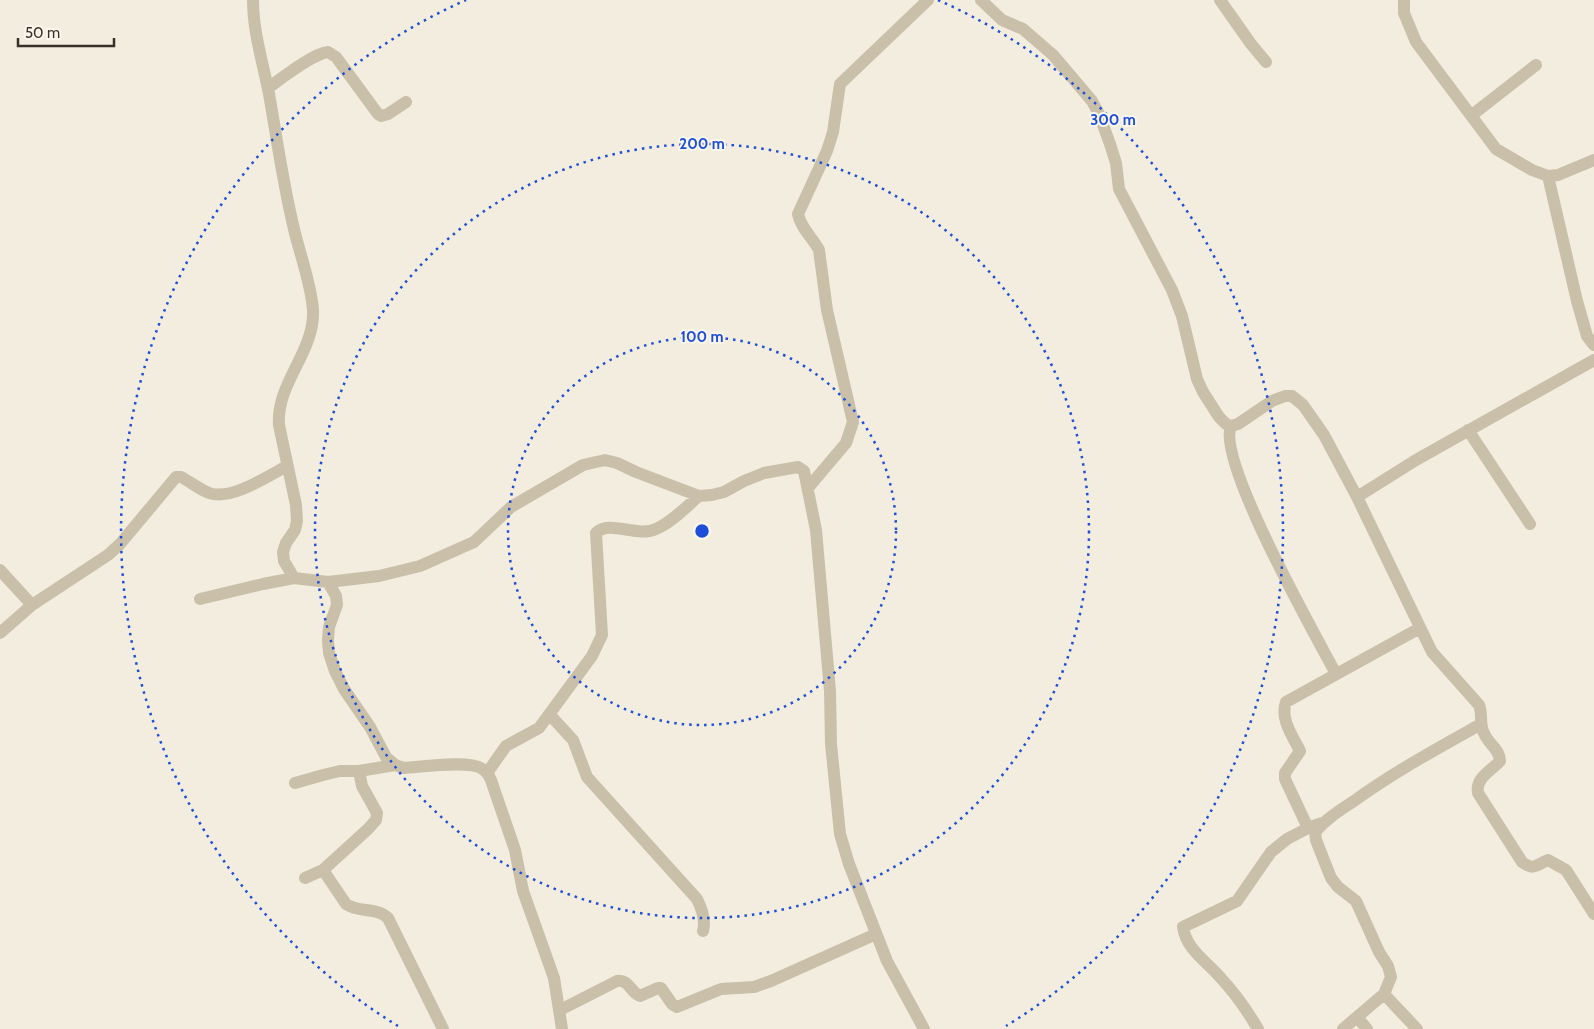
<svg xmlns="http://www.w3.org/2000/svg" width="1594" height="1029" viewBox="0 0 1594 1029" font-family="Cabin,sans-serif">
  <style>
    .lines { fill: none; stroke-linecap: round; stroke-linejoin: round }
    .street { stroke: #cac0aa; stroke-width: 12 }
    .ring { fill: none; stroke: #1d4ed8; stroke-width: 2.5; stroke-dasharray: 2.5 5 }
    .centre { fill: #1d4ed8; stroke: #faf6eb; stroke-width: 2.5 }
    .ring-label { font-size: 15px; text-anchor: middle; font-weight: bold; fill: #1d4ed8; stroke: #faf6eb; stroke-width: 4; stroke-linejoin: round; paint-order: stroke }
  </style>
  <rect width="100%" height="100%" fill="#f2edde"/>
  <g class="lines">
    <path class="street" d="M253,0C253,32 263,63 269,94C277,139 283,184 294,229C300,255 311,283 313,310C315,352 276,383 279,425L296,505L297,521L295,530L286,543L283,552L284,561L294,578
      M981,0L1002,20L1023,29L1053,55L1092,101L1099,114L1110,144L1116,163L1119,189L1172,290L1182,316L1197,379L1203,392L1219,417L1226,424L1231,426L1238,424L1272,401L1285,396H1292L1303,405L1324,435L1357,497L1432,652L1479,705C1483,714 1479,725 1484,733C1488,744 1500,749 1500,761C1491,771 1475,778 1478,793L1522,862C1534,871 1536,865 1548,860L1566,870L1594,914
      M1220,0L1251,44L1266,62
      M1404,0V13L1416,42L1496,149L1532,170L1548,176L1558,175L1594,160
      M268,88C282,78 312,54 328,52L336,57L378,114L381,116L388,114L406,102
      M1472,115L1536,65
      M1548,176L1577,301L1587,336L1594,345
      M1231,426C1216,460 1316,636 1336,674
      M1468,430L1530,524
      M808,488L846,443L853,422L827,310L819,250C813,238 801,229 798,214L827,151L833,132L840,84L928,0
      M1357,497L1416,460L1594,360
      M0,570L32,605
      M328,582L336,596L337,605L329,627L328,640L329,653L335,671L344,689L370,727L386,757L395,765L404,768C421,767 468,760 481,768C486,771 489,775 491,780L515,850L523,891L554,978L562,1029
      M200,599L263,584L294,578L328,582L379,576L420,566L474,542L511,507L583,465L605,460L617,463L636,472L699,496L712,495L724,492L744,481L764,473L798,467L804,471L816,530L830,691L831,744L840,834L849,864L887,961L924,1029
      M0,633L32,605L108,555L120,544L176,477H181C189,481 201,490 209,493C231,501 268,476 287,466
      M550,715L573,740L587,777L697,899C702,909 706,920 703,931
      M487,773L506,746L539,728L592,656L602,635L596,533C609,519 637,538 656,529C672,522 686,507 699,496
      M295,783L323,775L340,771H359L395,765
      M1308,828L1285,779V773L1300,751C1292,735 1280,719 1286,702L1420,628
      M323,870L346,904C358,913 377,907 388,918L443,1029
      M305,878L323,870L368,829L376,820L377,813L362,786L359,771
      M1384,994L1417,1029
      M560,1010L617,981C629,979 630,992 640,996L658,988H661L672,1004L677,1007L721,989L754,987L771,981L876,934
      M1357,1017L1367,1029
      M1258,1029C1247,1010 1234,992 1219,976C1206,961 1186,949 1183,927L1237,901L1271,852L1287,839L1308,828L1322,823
      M1343,1029L1384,994L1391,977L1388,966L1379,952L1356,901L1338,887L1331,878L1316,840L1315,832C1326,819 1340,810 1354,801C1394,772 1438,748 1481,724"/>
  </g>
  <g class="ring">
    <circle cx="702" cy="531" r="194"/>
    <circle cx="702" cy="531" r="387"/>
    <path d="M398 1026A581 581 0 0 1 466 0M938 0A581 581 0 0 1 1006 1026"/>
  </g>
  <circle cx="702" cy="531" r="8" class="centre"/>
  <g class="ring-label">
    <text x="1113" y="125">300 m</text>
    <text x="702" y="149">200 m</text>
    <text x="702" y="342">100 m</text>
  </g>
  <path d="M18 38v8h96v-8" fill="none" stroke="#38312a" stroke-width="2.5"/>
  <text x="25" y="38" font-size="15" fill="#38312a" stroke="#faf6eb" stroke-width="4" paint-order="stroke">50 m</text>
</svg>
